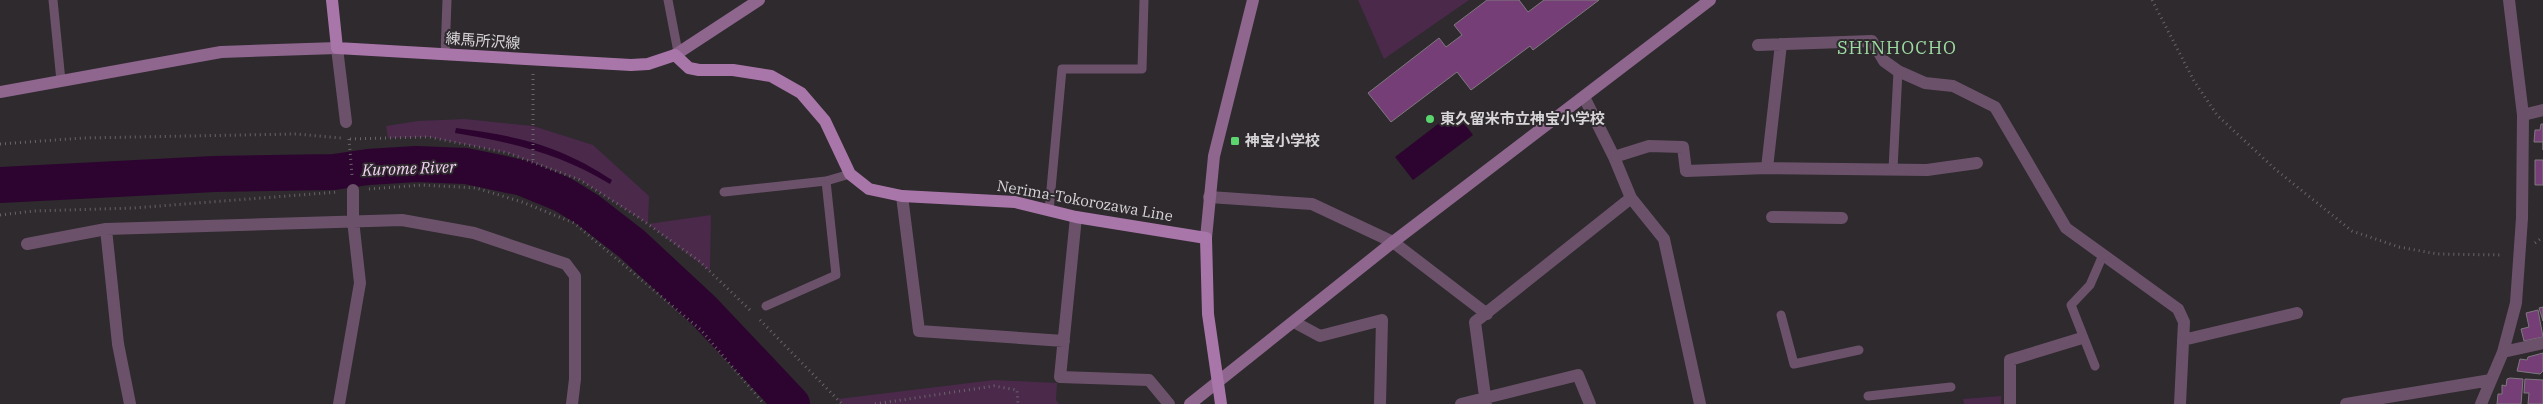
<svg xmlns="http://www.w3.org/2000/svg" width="2543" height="404" viewBox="0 0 2543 404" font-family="'IBM Plex Serif','Noto Sans JP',serif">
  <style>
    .green { fill: #4b294b }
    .water { fill: #2d042f }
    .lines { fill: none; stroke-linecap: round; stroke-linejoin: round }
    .river { stroke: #2d042f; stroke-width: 36 }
    .building { fill: #763e77; stroke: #7e797e }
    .path { stroke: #686568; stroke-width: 3; stroke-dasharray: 1 4; stroke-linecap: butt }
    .lane { stroke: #6b526a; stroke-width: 9 }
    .street { stroke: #6b526a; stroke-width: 12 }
    .secondary { stroke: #8e668e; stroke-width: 12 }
    .primary { stroke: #a976a9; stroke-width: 12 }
    .poi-dot { fill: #5bd56e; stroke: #2e2a2e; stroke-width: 2 }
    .labels { text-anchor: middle; stroke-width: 4; stroke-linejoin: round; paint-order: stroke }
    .street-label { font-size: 15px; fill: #d7d5d7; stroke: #2e2a2e }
    .poi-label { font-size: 15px; font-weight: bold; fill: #d7d5d7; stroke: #2e2a2e; text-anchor: start }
    .water-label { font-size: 16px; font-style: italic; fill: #f6d5f6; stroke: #2e2a2e }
    .quarter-label { font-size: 18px; letter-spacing: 1px; fill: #9edba3; stroke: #2e2a2e }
  </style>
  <rect width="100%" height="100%" fill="#2e2a2e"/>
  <path class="green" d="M1358,0H1469L1384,59Z
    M465,119L533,126L593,145L649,196L648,224L711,215L710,271L648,224L580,180L508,153L429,137L388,138L386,126L418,121Z
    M994,380L1057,383L1056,400L1059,404H842L838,399Z
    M2001,396V404H1964L1963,399Z"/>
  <path class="water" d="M1455,111L1473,135L1413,180L1395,157Z
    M456,128C517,136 559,145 612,180L610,184C558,153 514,143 455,133Z"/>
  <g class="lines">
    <path class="river" d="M0,185L214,174L334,172L368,167L416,164L466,166L523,178L562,194L588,210L632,244L704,311L792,404"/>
  </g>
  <path class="building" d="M1487,0H1519L1528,12L1544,0H1599L1533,50L1530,46L1471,90L1457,72L1391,122L1368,93L1439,38L1446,47L1462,35L1454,25Z
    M2541,124H2543V150V142H2534L2535,130H2540Z
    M2535,160H2543V185H2535Z
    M2543,307V321L2539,308Z
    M2538,310L2543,337L2524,341L2521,329L2529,327L2526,313Z
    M2543,353V371L2540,374L2517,371L2520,359L2527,360L2528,357Z
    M2510,378L2523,379L2521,404H2497L2498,394H2502V385L2506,386L2507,379Z
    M2525,379L2543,380V404H2528L2529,393H2524Z"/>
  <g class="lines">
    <path class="path" d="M2152,0L2194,81L2217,115L2275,169L2352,231L2399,247L2437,254L2503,255
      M533,74V163
      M349,139L352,175
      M350,139L429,137L508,153L580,180L638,217L699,261L752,312
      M0,144L83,138L296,134L341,138
      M369,189L422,185L476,188L522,202L574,223L701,330L764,404
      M0,215L34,211L134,208L338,192
      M2535,243L2543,237
      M760,320L842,404
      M875,404L994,386L1017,390L1018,404"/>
    <path class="lane" d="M53,0L61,81
      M668,0L678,52
      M445,55L447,0
      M1893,169L1898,71
      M724,192L826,181L850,174
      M1049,211L1062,69H1142L1144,0
      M766,306L836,275L826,181
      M1781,315L1794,364L1859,350
      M2095,366L2071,305L2090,285L2103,255
      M1868,396L1951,387"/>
    <path class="street" d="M1758,45L1872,41L1884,61L1898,71L1925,83L1953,86L1995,107L2066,228L2178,309L2184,322L2180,404
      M337,48L346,122
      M2523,115L2543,110
      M1614,157L1649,146L1683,147L1686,171L1767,168L1927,170L1977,163
      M1767,168L1781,44
      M902,196L919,331L1064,341
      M1209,197L1312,204L1393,242L1487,314
      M1631,198L1664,239L1700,404
      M1076,217L1060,377L1149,380L1169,404
      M1772,217L1842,218
      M106,229L118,344L130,404
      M27,244L106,229L402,220L474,233L566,264L575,276V379L572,404
      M1294,322L1320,336L1382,320L1380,404
      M2183,340L2297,313
      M2503,352L2543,343
      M339,404L360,283L353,220V190
      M1461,404L1578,375L1590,404
      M1486,404L1475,322L1631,198L1614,157L1584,97
      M2010,404V360L2082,338
      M2346,404L2491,380
      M2481,404L2503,352L2516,303L2522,218L2523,115L2509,0"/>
    <path class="secondary" d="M675,55L759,0
      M0,92L221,52L337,48
      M1206,238L1214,156L1253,0
      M1190,404L1393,242L1710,0"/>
    <path class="primary" d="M332,0L337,48L631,65L648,64L675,55L689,68L699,70H733L771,76L801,93L825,121L850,174L869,189L902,196L1015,202L1076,217L1206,238L1208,314L1221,404"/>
  </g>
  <g class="poi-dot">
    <circle cx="1430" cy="119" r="5"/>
    <rect x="1230" y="136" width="10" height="10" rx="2.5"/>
  </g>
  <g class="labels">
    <g class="street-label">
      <text transform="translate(483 41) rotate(4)" y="5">練馬所沢線</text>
      <text transform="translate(1085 201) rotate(10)" y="5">Nerima-Tokorozawa Line</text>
    </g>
    <g class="poi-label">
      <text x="1440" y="124">東久留米市立神宝小学校</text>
      <text x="1245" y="146">神宝小学校</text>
    </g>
    <g class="water-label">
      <text transform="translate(409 168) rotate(-2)" y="6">Kurome River</text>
    </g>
    <g class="quarter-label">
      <text x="1897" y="54">SHINHOCHO</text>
    </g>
  </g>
</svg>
